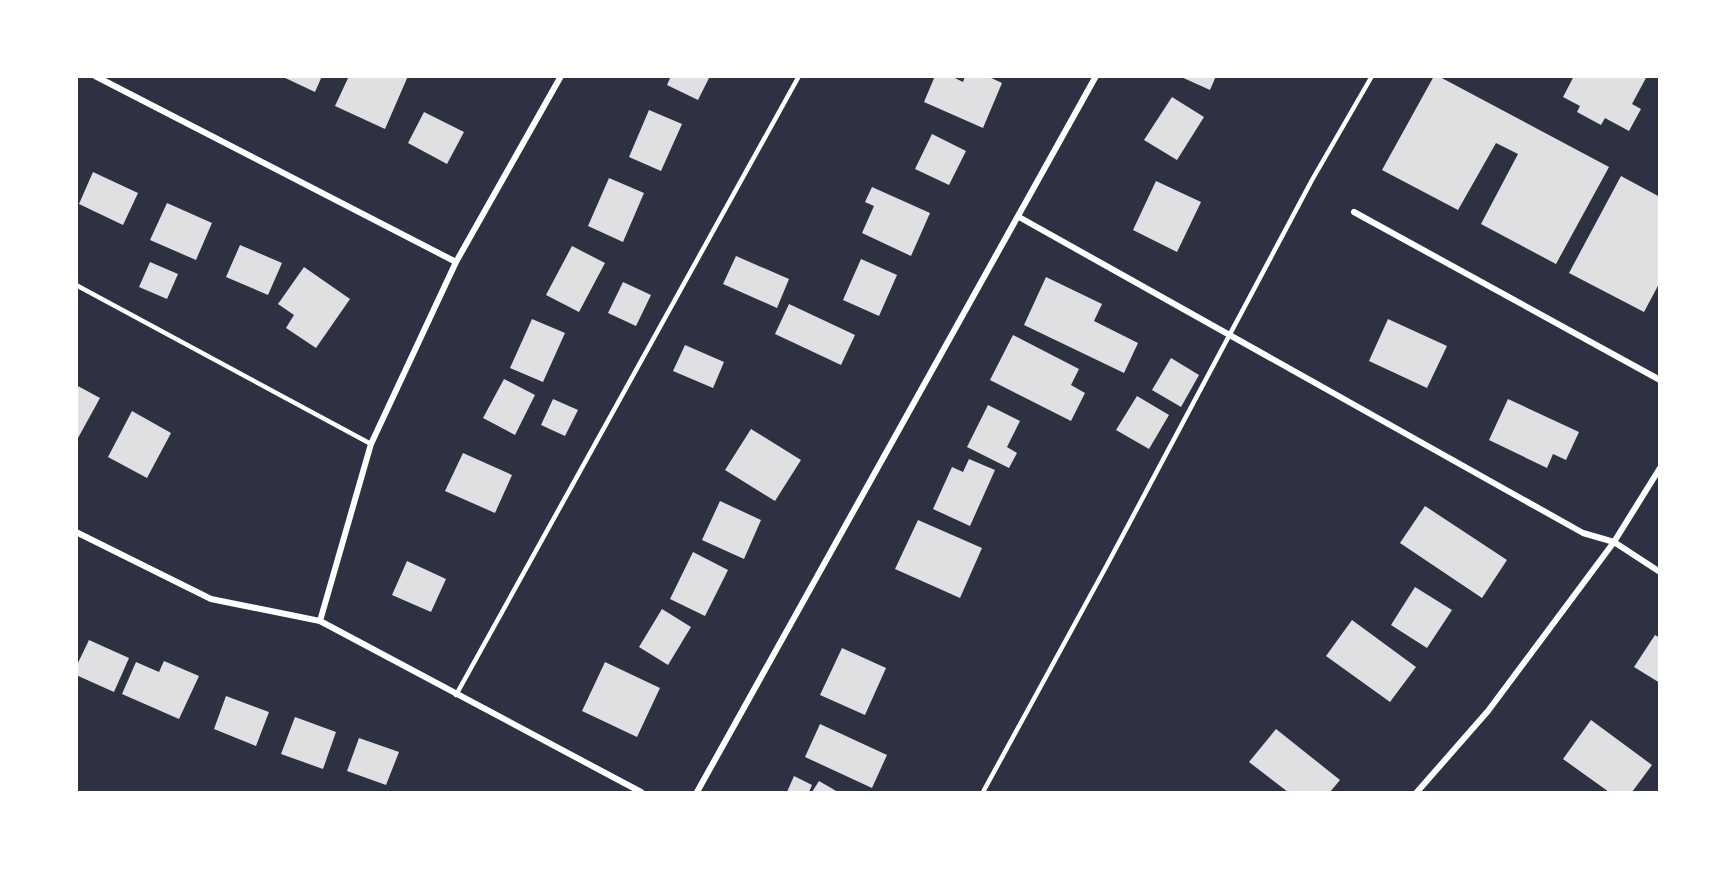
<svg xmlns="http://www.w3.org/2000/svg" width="1736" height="869" viewBox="0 0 1736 869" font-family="Inter,sans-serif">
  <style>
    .building { fill: #e0e0e3 }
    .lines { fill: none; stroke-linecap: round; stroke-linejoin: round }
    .service { stroke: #fff; stroke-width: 4.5 }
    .minor { stroke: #fff; stroke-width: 6 }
  </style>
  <rect width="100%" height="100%" fill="#2d3142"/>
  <path class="building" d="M281,76H322L315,92Z
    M349,76H408L385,129L335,106Z
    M671,76H710L698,100L667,85Z
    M935,76H951L963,82L965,76H987L1002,83L983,128L924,102Z
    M1179,76H1216L1210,90Z
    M1434,76H1438L1609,167L1556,264L1481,224L1518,154L1496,143L1458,210L1382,170Z
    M1574,76H1647L1632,104L1641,109L1629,131L1605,118L1601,125L1577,112L1580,106L1563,97Z
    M1172,97L1204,117L1177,160L1144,140Z
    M649,110L682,124L661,171L629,157Z
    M424,112L464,132L447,164L408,143Z
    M932,134L966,151L949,185L915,169Z
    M93,172L138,193L123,225L79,204Z
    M1621,176L1660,197V282L1644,312L1569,273Z
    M609,178L644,193L623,242L588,226Z
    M1156,181L1201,202L1177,252L1133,230Z
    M872,187L930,213L911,256L862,233L874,206L865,202Z
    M167,203L212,223L196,260L150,240Z
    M240,245L282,263L268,295L226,277Z
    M572,246L605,263L579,312L546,295Z
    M736,256L789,279L777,308L723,284Z
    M861,259L897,275L879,316L843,300Z
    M150,262L178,274L167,299L139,287Z
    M304,267L350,299L316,348L286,328L294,315L278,304Z
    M1046,277L1102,304L1094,321L1138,343L1124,373L1024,325Z
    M623,282L651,295L636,326L608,313Z
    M789,304L855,335L841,365L775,334Z
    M532,319L565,333L543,382L510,368Z
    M1388,319L1447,346L1427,388L1369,361Z
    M1013,335L1079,369L1071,385L1085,393L1071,421L990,380Z
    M685,345L724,362L713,388L673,371Z
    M1171,358L1199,375L1181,407L1152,390Z
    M504,379L535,395L515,435L483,418Z
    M76,385L100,398L78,438L76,437Z
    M1137,396L1169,415L1149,449L1116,430Z
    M553,399L578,410L565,436L541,425Z
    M1508,399L1579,432L1566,460L1553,454L1547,468L1489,440Z
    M988,405L1020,421L1007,447L1017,453L1009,468L967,447Z
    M132,411L171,433L147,478L108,457Z
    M751,429L801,460L775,501L725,470Z
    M463,453L512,475L495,513L445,491Z
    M969,459L995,470L970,526L933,509L952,467L963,472Z
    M720,501L761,520L744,559L702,540Z
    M1425,506L1507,560L1482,598L1400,543Z
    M918,520L982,548L960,598L895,569Z
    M693,552L728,570L705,616L670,599Z
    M407,561L446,579L431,612L392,595Z
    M1415,587L1452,610L1427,648L1391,625Z
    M662,609L691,627L668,665L639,647Z
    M1352,620L1416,667L1390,702L1326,656Z
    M1655,635L1660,638V683L1634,667Z
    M89,640L129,658L114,692L76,675V667Z
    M842,648L886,668L865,715L820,695Z
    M164,661L199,676L179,719L122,694L136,662L159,672Z
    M605,662L660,688L637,737L582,711Z
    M226,696L269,712L256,746L214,729Z
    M295,717L336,732L323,769L281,754Z
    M1591,720L1652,765L1632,792H1609L1563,759Z
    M820,724L887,755L872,788L805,757Z
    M1276,729L1340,780L1330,792H1288L1249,762Z
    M359,738L399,752L386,785L347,771Z
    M794,776L812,785L809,792H787Z
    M819,781L838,792H812Z"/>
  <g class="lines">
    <path class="service" d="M76,285L371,444
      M456,695L799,76
      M983,792L1107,565L1312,180L1372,76"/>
    <path class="minor" d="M95,76L456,262
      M1354,212L1660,380
      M1019,217L1583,533L1614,542L1660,572
      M76,532L211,599L320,621L641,792
      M320,621L371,444L456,262L561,76
      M697,792L1096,76
      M1417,792L1488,711L1614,542L1660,468"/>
  </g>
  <rect width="1736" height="869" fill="none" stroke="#ffffff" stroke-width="156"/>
</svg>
